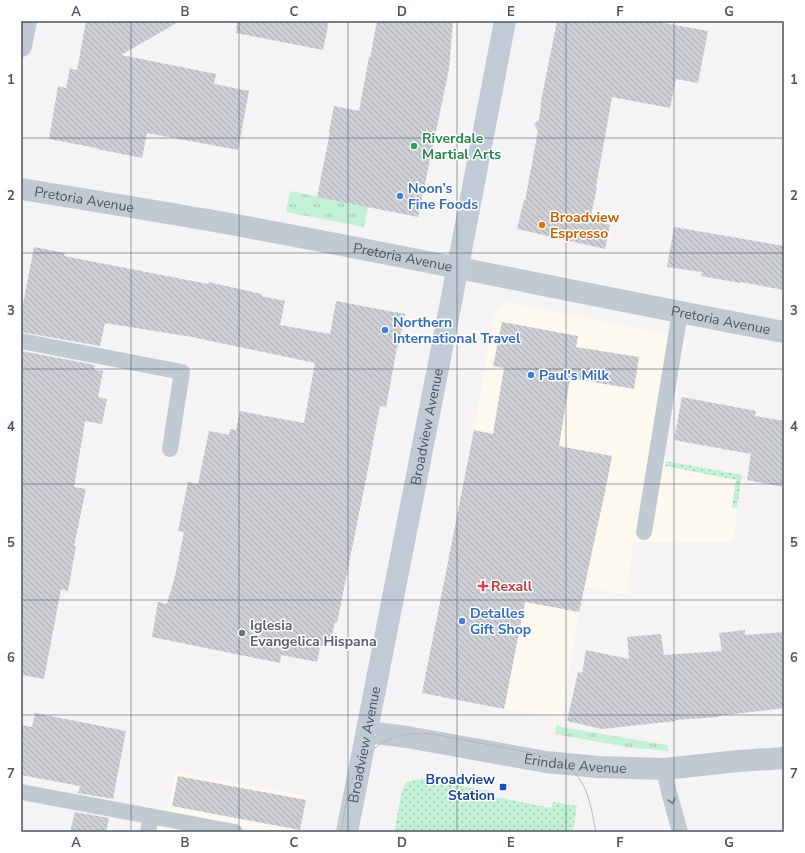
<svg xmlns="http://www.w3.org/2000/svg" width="805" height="853" viewBox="0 0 805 853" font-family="'Nunito Sans',sans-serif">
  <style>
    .commercial { fill: #fdf9ef }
    .grass { fill: url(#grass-tufts) }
    .park { fill: url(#park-dots) }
    .building { fill: url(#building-back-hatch) }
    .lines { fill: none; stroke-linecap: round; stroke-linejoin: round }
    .service { stroke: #c1cad2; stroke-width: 16 }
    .minor { stroke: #c1cad2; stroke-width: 22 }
    .secondary { stroke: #c1cbd6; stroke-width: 22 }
    .tram { stroke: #b5b8bd; stroke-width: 1 }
    .oneway { stroke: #6e7983 }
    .grid { fill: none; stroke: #4a5661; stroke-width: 1; stroke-opacity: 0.55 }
    .leisure-dot { fill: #2e9e5b; stroke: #fff; stroke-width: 1.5 }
    .shop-dot { fill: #3f7fe0; stroke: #fff; stroke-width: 1.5 }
    .food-dot { fill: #e8710a; stroke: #fff; stroke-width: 1.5 }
    .health-dot { fill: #e0444e; stroke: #fff; stroke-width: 1.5 }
    .worship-dot { fill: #6b7280; stroke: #fff; stroke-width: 1.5 }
    .transit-dot { fill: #1a4fb4; stroke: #fff; stroke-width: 1.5 }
    .labels { text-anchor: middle; stroke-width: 3; stroke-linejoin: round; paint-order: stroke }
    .leisure-label { font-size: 14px; font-weight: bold; fill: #27864d; stroke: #fff; text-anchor: start }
    .shop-label { font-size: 14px; font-weight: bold; fill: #366cbe; stroke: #fff; text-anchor: start }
    .street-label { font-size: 14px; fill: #4a5661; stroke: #fff }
    .food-label { font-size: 14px; font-weight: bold; fill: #c56008; stroke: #fff; text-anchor: start }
    .health-label { font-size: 14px; font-weight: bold; fill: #be3a42; stroke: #fff; text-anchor: start }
    .worship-label { font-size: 14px; font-weight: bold; fill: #5b616d; stroke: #fff; text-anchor: start }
    .transit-label { font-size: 14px; font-weight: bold; fill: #164399; stroke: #fff; text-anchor: end }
    .neatline { fill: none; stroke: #4a5661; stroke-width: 1.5 }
    .grid-label { font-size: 13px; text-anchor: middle; font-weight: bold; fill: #4a5661 }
  </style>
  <defs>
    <pattern id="grass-tufts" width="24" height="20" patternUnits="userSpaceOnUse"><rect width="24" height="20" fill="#c3f1d5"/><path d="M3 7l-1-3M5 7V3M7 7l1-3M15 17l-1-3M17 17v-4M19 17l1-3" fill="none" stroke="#a0c6b0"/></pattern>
    <pattern id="park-dots" width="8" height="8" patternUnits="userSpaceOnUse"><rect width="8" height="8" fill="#c3f1d5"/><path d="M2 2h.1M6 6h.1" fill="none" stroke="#a0c6b0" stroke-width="1.8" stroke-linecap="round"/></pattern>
    <pattern id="building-back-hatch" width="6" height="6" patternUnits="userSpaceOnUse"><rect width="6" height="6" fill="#cdcfd5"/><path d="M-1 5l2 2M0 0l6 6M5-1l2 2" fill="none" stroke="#a8abb0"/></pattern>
  </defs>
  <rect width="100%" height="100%" fill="#f5f3f3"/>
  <path class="commercial" d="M506,302L689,339L681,358L662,460L742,475L733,542H633L627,595L584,587L579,612L562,718L504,709L422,693L474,430L493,322L497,309Z
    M175,772L306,796L300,832H144V827L169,805Z"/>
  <path class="grass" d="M290,191L368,207L364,227L286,212Z
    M556,726L667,745L669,751L627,747L555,734Z"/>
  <path class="park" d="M666,461L742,475L737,508L732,507L736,480L665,466Z
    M423,779L495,792V797L551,808L553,802L577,806L573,832H394L402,791L406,783L413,780Z"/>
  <path class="building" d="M86,21H180L121,55L216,74L214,84L249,91L238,150L147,133L142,158L97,149V148L49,139L58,86L66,88L70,68L77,70Z
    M237,21H329L323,50L236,33Z
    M377,21H453L449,69L418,217L317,197L330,132H329L334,106L359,111L369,57L370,58Z
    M557,21H653L708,31L698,83L676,79L670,108L612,97L596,187H597L590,221L610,225L605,249L517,229L524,200L525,201L538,131L534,124L539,120L542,96Z
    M674,227L784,246V290L741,282L740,283L701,276L702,272L667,267Z
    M34,247L65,253L64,256L208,284V282L262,294L261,296L285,301L280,325L330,334L336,301L405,314L398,347H397L386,407L380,406L367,474L337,623L335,622L330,643L320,646L317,662L281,655L280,663L152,637L158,602L167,604L175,576L184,532L178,531L188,482L198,484L209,431L229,435L230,429L236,430L240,411L304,423L315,363L192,337L105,323L100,346L21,332V315Z
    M502,322L578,336L576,347L639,357L634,389L570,378L559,446L612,456L606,487L579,612L525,602L504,709L422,693L474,430L493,434L504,368L493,366Z
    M21,351L95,365L94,370L103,371L98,397L107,399L102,424L85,421L74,487L86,489L74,546H76L68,591L61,589L44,679L21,675Z
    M682,397L756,411L755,416L784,421V487L747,480L751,454L674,440Z
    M745,630V635L784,632V708L718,716V717L676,720V721L602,729L567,721L578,672L582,673L586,650L629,659L627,637L661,634L664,655L722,651L719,633Z
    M35,713L126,731L113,799L78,793L80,786L21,775V725L32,727Z
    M178,776L306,800L300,830L172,806Z
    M75,812L109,818L106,832H70Z"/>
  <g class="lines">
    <path class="service" d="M21,341L182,372L170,449
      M644,532L680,312
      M664,769L669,792L680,832
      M21,792L235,832
      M148,832L151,816"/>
    <g class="minor">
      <path d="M21,46L26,21"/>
      <path id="s1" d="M21,189C89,200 157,211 225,223C412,257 597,297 784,332"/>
      <path id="s2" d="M368,732L407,737L546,762L598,767L664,769L738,761L784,758"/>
    </g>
    <path class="secondary" id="s3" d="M347,832L452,297L505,21"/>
    <path class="tram" d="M341,832C344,817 346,798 351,784C354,773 359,765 366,757C386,734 403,733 433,734L547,756C554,760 562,763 569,768C589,783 591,809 596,832"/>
  </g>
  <defs><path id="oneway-chevron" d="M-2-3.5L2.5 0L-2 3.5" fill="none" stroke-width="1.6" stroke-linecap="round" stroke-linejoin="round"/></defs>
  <use class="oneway" href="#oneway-chevron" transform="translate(672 801) rotate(74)"/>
  <path class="grid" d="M131,21V832M239,21V832M348,21V832M457,21V832M566,21V832M674,21V832M21,138H784M21,253H784M21,369H784M21,484H784M21,600H784M21,715H784"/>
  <circle class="leisure-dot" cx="414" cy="146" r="4"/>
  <g class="shop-dot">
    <circle cx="400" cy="196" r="4"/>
    <circle cx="385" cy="330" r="4"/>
    <circle cx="531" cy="375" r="4"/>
    <circle cx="462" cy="621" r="4"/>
  </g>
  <circle class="food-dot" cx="542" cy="225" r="4"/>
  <path class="health-dot" d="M481 580h4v4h4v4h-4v4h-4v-4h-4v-4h4z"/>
  <circle class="worship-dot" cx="242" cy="633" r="4"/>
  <rect class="transit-dot" x="499" y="783" width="8" height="8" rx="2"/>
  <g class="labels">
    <g class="leisure-label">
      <text x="422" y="143">Riverdale<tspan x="422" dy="16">Martial Arts</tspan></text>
    </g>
    <g class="shop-label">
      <text x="408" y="193">Noon’s<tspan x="408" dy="16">Fine Foods</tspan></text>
      <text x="393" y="327">Northern<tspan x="393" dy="16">International Travel</tspan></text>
      <text x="539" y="380">Paul's Milk</text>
      <text x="470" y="618">Detalles<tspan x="470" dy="16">Gift Shop</tspan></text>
    </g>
    <g class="street-label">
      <text dy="5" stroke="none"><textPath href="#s1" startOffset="64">Pretoria Avenue</textPath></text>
      <text dy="5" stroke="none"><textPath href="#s1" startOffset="388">Pretoria Avenue</textPath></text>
      <text dy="5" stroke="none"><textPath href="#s1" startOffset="712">Pretoria Avenue</textPath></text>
      <text dy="5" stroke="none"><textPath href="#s3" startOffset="413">Broadview Avenue</textPath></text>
      <text dy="5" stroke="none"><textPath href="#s3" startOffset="89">Broadview Avenue</textPath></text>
      <text dy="5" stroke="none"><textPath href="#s2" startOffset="210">Erindale Avenue</textPath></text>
    </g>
    <g class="food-label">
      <text x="550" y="222">Broadview<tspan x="550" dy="16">Espresso</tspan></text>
    </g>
    <g class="health-label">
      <text x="491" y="591">Rexall</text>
    </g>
    <g class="worship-label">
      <text x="250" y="630">Iglesia<tspan x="250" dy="16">Evangelica Hispana</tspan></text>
    </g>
    <g class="transit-label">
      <text x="495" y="784">Broadview<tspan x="495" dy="16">Station</tspan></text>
    </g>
  </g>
  <rect width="805" height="853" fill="none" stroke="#ffffff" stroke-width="44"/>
  <rect x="22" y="22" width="761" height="809" class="neatline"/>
  <g class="grid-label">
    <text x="76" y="16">A</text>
    <text x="185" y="16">B</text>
    <text x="294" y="16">C</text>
    <text x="402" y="16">D</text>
    <text x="511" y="16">E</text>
    <text x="620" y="16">F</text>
    <text x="729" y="16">G</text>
    <text x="11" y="84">1</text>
    <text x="794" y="84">1</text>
    <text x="11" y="200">2</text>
    <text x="794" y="200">2</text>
    <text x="11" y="315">3</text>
    <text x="794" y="315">3</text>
    <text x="11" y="431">4</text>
    <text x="794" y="431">4</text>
    <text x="11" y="547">5</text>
    <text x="794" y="547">5</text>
    <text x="11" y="662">6</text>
    <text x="794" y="662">6</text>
    <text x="11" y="778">7</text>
    <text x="794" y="778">7</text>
    <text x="76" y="847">A</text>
    <text x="185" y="847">B</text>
    <text x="294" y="847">C</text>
    <text x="402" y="847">D</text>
    <text x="511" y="847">E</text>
    <text x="620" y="847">F</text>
    <text x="729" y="847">G</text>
  </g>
</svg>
